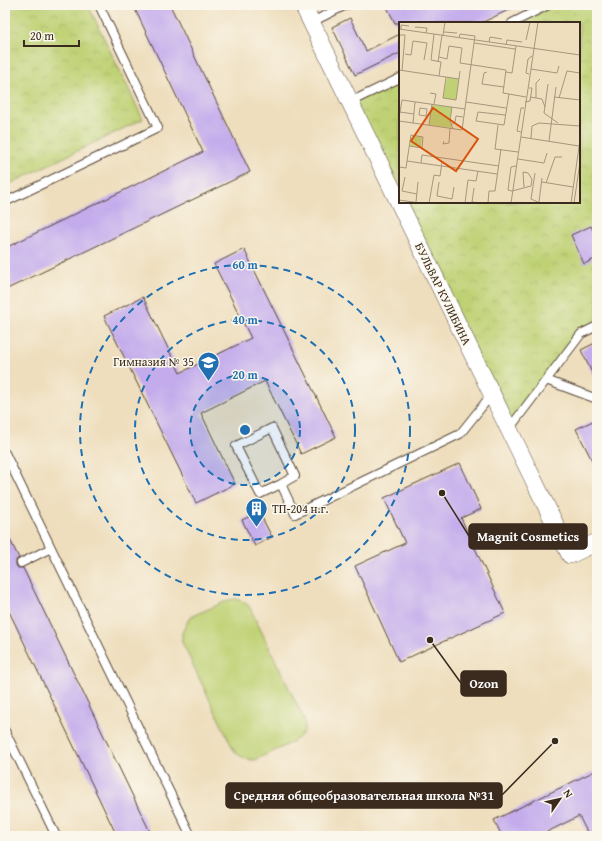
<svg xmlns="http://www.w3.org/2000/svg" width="602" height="841" viewBox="0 0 602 841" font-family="'Gentium Book Plus',serif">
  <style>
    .park { fill: url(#park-crowns); stroke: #7d7e49 }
    .pitch { fill: #bfd174; stroke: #7d7e49 }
    .building { fill: #c3abec }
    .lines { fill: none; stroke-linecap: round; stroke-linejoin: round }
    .service-casing { stroke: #564536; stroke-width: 10 }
    .minor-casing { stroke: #564536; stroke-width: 18 }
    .service { stroke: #fff; stroke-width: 8 }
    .minor { stroke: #fff; stroke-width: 17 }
    .ring { fill: none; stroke: #1f6fb2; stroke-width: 2; stroke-dasharray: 7 5 }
    .labels { text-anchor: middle; stroke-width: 3; stroke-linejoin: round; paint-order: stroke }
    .street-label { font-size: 12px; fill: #3b2a1e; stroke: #fbf7ec }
    .poi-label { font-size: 12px; fill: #3b2a1e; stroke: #fbf7ec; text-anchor: end }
    .inset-road { fill: none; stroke: #a6967d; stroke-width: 1 }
    .view { fill: #d7540e; fill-opacity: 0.15; stroke: #d7540e; stroke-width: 2 }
    .inset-edge { fill: none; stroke: #3b2a1e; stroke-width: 2 }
    .centre { fill: #1f6fb2; stroke: #fbf7ec; stroke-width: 2 }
    .ring-label { font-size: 12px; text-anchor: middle; font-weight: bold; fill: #1f6fb2; stroke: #fbf7ec; stroke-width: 3; stroke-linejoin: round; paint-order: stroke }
    .leader { fill: none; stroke: #3b2a1e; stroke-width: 1.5 }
    .callout-dot { fill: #3b2a1e; stroke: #fbf7ec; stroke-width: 1.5 }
    .callout { fill: #3b2a1e; stroke: #3b2a1e; stroke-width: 1.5 }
    .callout-label { font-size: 13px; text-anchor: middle; font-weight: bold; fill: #fff }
  </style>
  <defs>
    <pattern id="park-crowns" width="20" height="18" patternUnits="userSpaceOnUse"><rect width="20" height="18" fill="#bfd174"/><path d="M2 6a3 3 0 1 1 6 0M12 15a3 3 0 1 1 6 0" fill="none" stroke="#a5b464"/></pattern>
  </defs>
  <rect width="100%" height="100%" fill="#fbf7ec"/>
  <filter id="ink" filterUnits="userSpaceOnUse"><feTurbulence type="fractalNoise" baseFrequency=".025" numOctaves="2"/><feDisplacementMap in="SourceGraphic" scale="8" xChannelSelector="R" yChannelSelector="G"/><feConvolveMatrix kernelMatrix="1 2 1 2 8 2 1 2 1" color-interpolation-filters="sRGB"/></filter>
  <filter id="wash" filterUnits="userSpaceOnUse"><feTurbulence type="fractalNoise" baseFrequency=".012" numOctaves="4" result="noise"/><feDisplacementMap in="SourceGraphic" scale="16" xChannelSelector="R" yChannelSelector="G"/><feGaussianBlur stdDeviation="0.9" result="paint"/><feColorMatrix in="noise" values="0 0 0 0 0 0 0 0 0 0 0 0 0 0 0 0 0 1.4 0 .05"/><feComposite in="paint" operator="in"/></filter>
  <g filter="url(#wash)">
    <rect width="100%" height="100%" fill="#eedebd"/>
    <path class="park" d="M10,5H88L143,119L5,186V7Z
      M556,5H597V323L579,333L509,425L402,202H579V23H518Z
      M400,80V199L353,103Z"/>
    <path class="pitch" d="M236,599L243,602L249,606L304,719C305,724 306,729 302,734C296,743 266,754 255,760C246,760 241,757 234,751L182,642V633L190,617L229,600Z"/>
    <g id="blocks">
      <path class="building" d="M133,5H170L250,172L5,290V248L203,152Z
        M386,5H519L481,23H395Z
        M350,18L366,51L400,34V53L355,75L332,27Z
        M591,226L597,239V258L584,264L571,235Z
        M244,249L336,437L301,454L265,381L201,413L235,484L196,503L104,316L143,297L180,373L251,338L214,264Z
        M597,342V383L581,350Z
        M597,419V470L576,429Z
        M460,463L481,509L461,518L505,613L399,662L355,566L405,543L384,498Z
        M259,512L272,537L255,546L242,520Z
        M5,530L19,558L16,560V565L18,568H23L152,836H117L5,603Z
        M597,770V836H589L579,816L539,836H502L494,820Z"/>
    </g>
  </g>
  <g filter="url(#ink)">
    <use href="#blocks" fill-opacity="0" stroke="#564536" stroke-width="1"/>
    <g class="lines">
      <defs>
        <path id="service" d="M312,22L346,5
          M512,23L548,5
          M350,102L400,78
          M5,202L158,128L99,5
          M546,380L597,399
          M509,429L581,334L597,326
          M5,453L191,836
          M281,484L295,476L272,428L236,446L260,494L281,484L295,514L460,434L492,394
          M21,563L51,548
          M5,731L56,836"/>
        <path id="minor" d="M303,5L570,555L597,542"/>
      </defs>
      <use href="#service" class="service-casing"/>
      <use href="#minor" class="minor-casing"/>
      <use href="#service" class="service"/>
      <use href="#minor" class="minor"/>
    </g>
  </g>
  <circle cx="245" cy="430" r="55" fill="#1f6fb2" fill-opacity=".12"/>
  <g class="ring">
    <circle cx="245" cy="430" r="55"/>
    <circle cx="245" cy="430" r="110"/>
    <circle cx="245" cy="430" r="165"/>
  </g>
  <defs>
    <symbol id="school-pin" viewBox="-11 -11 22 30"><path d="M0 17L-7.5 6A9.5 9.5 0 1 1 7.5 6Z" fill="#1f6fb2" stroke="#fbf7ec"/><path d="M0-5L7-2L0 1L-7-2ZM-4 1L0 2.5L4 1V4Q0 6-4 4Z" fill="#fff"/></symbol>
    <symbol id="building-pin" viewBox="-11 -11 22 30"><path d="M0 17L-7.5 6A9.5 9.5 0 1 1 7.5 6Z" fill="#1f6fb2" stroke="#fbf7ec"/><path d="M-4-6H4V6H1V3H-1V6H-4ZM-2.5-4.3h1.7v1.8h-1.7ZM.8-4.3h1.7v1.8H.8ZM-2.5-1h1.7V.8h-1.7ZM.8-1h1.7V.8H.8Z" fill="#fff"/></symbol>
  </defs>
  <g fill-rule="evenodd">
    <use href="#school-pin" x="196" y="350" width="25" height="34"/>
    <use href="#building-pin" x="244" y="496" width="25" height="34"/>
  </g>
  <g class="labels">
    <g class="street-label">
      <text transform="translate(443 294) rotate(64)" y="4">БУЛЬВАР КУЛИБИНА</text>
    </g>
    <g class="poi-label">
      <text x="194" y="366">Гимназия № 35</text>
      <text x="272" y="513" text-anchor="start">ТП-204 н.г.</text>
    </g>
  </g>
  <g transform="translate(399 22)">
    <rect width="181" height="181" fill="#eedebd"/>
    <path d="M48,55L60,57L57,78L44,76ZM33,83L53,85L51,99L53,106L30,103ZM13,114L23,115L22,125L11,124Z" fill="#bfd174"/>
    <path class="inset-road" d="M16,5L28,6L27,11M0,7L181,33M2,7V3L10,4M45,10L58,11M35,12L32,38L42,40L40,54M0,13H6L3,49M44,13L46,0M127,18L131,0M90,20L91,15L103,17M75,21L116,27M107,23L108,18L123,20M6,32L12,33L14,19L28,21L25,38M40,35L48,37L50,24L63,26L61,41L107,48L104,71L127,75M39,40L43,13M132,47L158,51L160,44M0,48L60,57M88,50L85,51L83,62L105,65M107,50L113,51L117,24M130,52L127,51L129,37L133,34M47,55L44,76L57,78L61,49M149,62L145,91L159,101M31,71L37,72L35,82M131,75L143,77L146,85M155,75L181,78M137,76V61L141,57M160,76L168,49L181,51M67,80L107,86M126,80L131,79L133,66H130M53,85L51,99L54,107M21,86L28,87L27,94L20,93ZM1,90L15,92M106,93L79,90L77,99L105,103L110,72M0,96L3,78L66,87M0,99L63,108L76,14L61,12L60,16M14,101L16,80M30,103L33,82M52,103L56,100L57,94L64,95M99,103L96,127L119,130M122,110L118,109L122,86H125M122,115L180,124M132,116L133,104L140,101L181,104M45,119L44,122L50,121L51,106M150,119L157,65M119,137L145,141L148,131M8,139L98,152M22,141L23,133L100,144M0,145L7,146L8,139L12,113L24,115L23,126L10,124M136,151L132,177L141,181M6,155L3,169L18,172M40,160L38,174L53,177L55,165M143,160L174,165M147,161L156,135H163M75,166L73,180L82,181M113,169L132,164L133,157L129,151L124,150L125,165M113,169L109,168L112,145L117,144M0,178L21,181M17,180L19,160M140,180L143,156M30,181L35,153L41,154L43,140M66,181L69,158L77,159L79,149M89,181L90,169H96L102,127M112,181L139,0M172,181L181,118M175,181L181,140"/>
    <path class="view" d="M34,86L79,117L57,149L12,119Z"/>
    <rect width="181" height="181" class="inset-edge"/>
  </g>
  <circle cx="245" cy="430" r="6" class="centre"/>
  <g class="ring-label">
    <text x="245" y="269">60 m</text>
    <text x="245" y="324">40 m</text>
    <text x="245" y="379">20 m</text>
  </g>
  <path class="leader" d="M442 493L469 536M430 640L461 683M555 741L502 795"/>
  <g class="callout-dot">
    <circle cx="442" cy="493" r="4"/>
    <circle cx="430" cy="640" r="4"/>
    <circle cx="555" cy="741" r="4"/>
  </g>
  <g class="callout">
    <rect x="469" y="524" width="118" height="25" rx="4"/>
    <rect x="461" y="671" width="45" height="25" rx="4"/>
    <rect x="226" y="783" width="276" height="25" rx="4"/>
  </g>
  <g class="callout-label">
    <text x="528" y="541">Magnit Cosmetics</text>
    <text x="484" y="688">Ozon</text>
    <text x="364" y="800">Средняя общеобразовательная школа №31</text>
  </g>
  <rect width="602" height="841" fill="none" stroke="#fbf7ec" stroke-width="20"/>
  <g transform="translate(560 799) rotate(56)" stroke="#fbf7ec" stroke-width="3" paint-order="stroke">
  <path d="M0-3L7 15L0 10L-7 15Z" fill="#3b2a1e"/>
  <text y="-6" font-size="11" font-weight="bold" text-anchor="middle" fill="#3b2a1e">N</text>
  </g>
  <path d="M24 40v6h55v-6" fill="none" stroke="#3b2a1e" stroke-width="2"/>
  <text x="30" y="40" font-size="12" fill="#3b2a1e" stroke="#fbf7ec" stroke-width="3" paint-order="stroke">20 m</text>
</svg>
